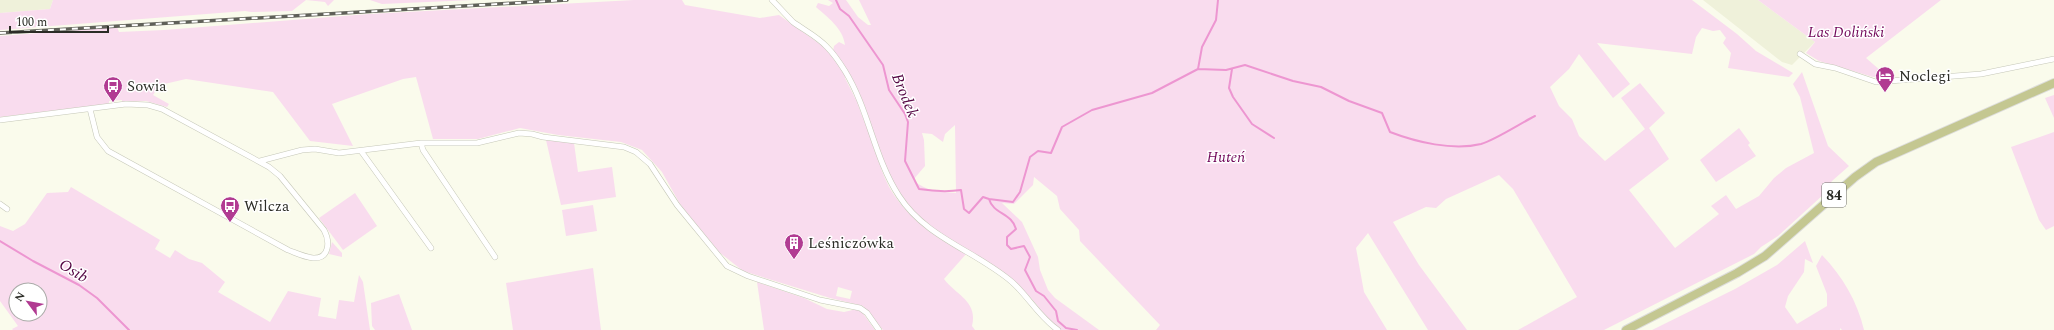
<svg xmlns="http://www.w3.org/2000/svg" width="2054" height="330" viewBox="0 0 2054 330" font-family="Spectral,serif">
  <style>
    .built { fill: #eff1da }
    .green { fill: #f9dcee; fill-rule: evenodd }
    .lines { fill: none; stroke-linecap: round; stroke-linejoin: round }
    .stream { stroke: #ed96d1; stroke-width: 2 }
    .minor-casing { stroke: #c5c7b8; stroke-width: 6 }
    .primary-casing { stroke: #dddddc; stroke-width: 10 }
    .minor { stroke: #fff; stroke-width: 5 }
    .primary { stroke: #c4c791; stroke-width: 8 }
    .rail-casing { stroke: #5f6058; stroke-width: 3.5 }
    .rail { stroke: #fff; stroke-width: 2; stroke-dasharray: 6; stroke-linecap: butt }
    .labels { text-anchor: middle; stroke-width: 3; stroke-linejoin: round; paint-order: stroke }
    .shield { fill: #fff; stroke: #6b6b67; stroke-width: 1 }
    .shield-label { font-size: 14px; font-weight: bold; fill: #2b2c26 }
    .park-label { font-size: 15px; font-style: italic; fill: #71075a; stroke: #fff }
    .poi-label { font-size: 15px; fill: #2b2c26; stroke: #fff; text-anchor: start }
    .water-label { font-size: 16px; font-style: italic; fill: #530542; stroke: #fff }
  </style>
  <rect width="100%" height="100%" fill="#fafbec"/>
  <path class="built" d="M0,0H53L50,9L0,13Z
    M1703,0H1758L1815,42L1792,65L1782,62Z"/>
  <path class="green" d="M53,0H334L328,6L325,2L306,0L292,11L251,12L245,11L0,30V13L50,9Z
    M370,0H473L382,4Z
    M634,0H682L685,5L760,18L779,15L824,47L844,71L833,51L834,46L839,42L845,45C843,28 827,17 816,7L818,3L829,6L833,3L828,0H846L858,17L868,25H871L859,0H1692L1737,34L1756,51L1793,73L1789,77L1728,68L1731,53L1723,43L1726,38L1720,30L1713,31L1702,28L1696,37L1692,54L1597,43L1630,84L1613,98L1579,54L1569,69L1550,87L1559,106L1572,119L1579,136L1605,161L1645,129L1621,98L1640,83L1665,113L1649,128L1669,159L1629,190L1675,248L1719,214L1711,206L1726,195L1736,209L1759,196L1774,178L1786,168L1814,153L1800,97L1793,84L1802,72L1828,146L1849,166L1832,181L1823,195L1778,236L1761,247L1754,254L1604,330H1518L1577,297L1513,189L1499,175L1446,199L1436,208L1426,207L1393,222L1419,265L1467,330H1428L1368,233L1356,248L1364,292L1387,330H1156L1160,325L1080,241L1079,230L1060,209L1057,196L1034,177L1033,185L1014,204L1002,203L1022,222L1038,257L1040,270L1048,290L1055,298L1099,330H1059C1046,319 1037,303 1025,292C989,260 933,240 905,200C878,163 863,116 846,74L845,78C853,94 861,109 867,125C876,149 880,174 894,195C913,222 939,239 967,253L944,279C957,296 978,301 972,326L975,330H883L863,306L830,298L743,271L719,252L695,223L680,204L662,172L642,150L621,142L558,135L520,128L478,139H433L416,77L403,79L332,104L353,146L310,141L273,92L186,79L160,85L153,95L169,104L167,107L146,101L122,102V100L109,101V104L0,117V36L117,27L119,32L164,30L369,14ZM955,125L956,193C938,192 926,191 913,180L925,166L924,140L922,133L932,134L943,142L945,134ZM838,287L852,291L850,299L836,296Z
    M1758,0H1941L1866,58L1888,77H1873L1819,61L1806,53L1815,42Z
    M2054,95V118L2045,98Z
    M1739,128L1750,143L1748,145L1756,156L1716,182L1700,160Z
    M2054,132V226L2046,230L2039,220L2011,147Z
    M546,140L574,143L578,172L612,167L616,197L561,205Z
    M71,187L160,240L155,249L170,258L175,250L189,259L202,263L225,282L218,292L270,322L288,291L321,298L318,316L336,319L339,300L354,302L359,275L363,282L370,330H13L12,329L18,326L0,301V226L13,231L25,224L47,193L68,192ZM16,290H40V314H16Z
    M355,193L377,226L343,250L319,218Z
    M593,205L597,231L566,236L562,210Z
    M1805,241L1813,263L1805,259L1804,272L1788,296L1785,307L1797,324L1827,306V294L1816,266L1822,255C1843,277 1857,301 1864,330H1842L1840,328V330H1652L1735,289L1777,265Z
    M332,242L342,253V257L329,254Z
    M593,268L601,330H513L506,283Z
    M757,282L804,298L827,309L844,312L857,309L862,312L875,330H764Z
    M399,294L412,330H375L372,326L371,303Z"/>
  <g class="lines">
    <path class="stream" d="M836,0L840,9L849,16L883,65L889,90L905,114L908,122L905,161L919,189C932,191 948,192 961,190L964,209L969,213L983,197L989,199C993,214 1012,213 1016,229L1007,237V245L1011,249L1024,246L1030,257L1025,270L1036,291L1044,296L1056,311L1058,321L1066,328L1077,330
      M1198,69L1202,47L1216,20L1218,0
      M1232,69L1229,88L1233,97L1252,124L1274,138
      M989,199L1013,202L1020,192L1030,157L1038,151L1051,153L1062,127L1092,110L1152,93L1198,69L1226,70L1245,65L1293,81L1321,87L1349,101L1382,113L1390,132C1416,142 1453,151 1481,144C1495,140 1521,123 1535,116
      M0,241L33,261L79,285L97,298L129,330"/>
    <defs>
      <path id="minor" d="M772,0C779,7 786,15 793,22C804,30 818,37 827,47C834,54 840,63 845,71C869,110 874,158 899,196C926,238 976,251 1012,282C1028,296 1039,317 1058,330
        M1800,54L1815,64L1835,68L1876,82L1981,74L2054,59
        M0,120L126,104L148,105L162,109L269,167L280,176L324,230C330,241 330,259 313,258C304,257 296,253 288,250L108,151L97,137L90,109
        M421,143L423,150L495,257
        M361,151L431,248
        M260,161L302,150L315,149L339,153L421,143H477L519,133L532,134L543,137L624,147L636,152L650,164L677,205L727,266L748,276L820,300L860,308L867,313L879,330
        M0,204L7,209"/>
      <path id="primary" d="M1626,330L1737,273L1765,256L1855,177L1876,162L2054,83"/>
    </defs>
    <use href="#minor" class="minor-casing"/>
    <use href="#primary" class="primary-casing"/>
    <use href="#minor" class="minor"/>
    <use href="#primary" class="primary"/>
    <defs>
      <path id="rail" d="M0,33L567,0"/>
    </defs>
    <use href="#rail" class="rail-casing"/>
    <use href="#rail" class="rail"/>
  </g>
  <defs>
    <symbol id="hotel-pin" viewBox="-11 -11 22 30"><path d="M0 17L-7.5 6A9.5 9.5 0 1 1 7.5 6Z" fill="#b13b92" stroke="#fff"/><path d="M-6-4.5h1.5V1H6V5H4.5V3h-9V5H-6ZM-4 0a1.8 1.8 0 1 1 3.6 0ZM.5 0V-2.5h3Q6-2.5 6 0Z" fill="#fff"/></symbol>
    <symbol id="bus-pin" viewBox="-11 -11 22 30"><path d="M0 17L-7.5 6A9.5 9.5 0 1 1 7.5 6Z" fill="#b13b92" stroke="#fff"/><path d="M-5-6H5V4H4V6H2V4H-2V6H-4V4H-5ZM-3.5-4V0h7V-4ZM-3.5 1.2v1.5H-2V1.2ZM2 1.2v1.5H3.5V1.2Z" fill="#fff"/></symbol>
    <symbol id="building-pin" viewBox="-11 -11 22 30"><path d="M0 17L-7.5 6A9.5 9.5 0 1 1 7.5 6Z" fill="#b13b92" stroke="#fff"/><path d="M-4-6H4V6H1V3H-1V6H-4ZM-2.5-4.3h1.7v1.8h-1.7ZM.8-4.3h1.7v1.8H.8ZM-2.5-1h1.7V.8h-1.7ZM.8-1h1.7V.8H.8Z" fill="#fff"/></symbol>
  </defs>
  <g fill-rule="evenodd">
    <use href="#hotel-pin" x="1874" y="65" width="22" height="30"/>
    <use href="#bus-pin" x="102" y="75" width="22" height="30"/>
    <use href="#bus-pin" x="219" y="195" width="22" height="30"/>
    <use href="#building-pin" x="783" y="232" width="22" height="30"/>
  </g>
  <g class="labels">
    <rect class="shield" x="1822" y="183" width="24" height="24" rx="3"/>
    <g class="shield-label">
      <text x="1834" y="200">84</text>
    </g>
    <g class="park-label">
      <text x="1846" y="37">Las Doliński</text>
      <text x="1226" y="162">Huteń</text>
    </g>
    <g class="poi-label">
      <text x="1899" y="81">Noclegi</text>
      <text x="127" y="91">Sowia</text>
      <text x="244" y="211">Wilcza</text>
      <text x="808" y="248">Leśniczówka</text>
    </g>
    <g class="water-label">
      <text transform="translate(906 95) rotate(68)" y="6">Brodek</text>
      <text transform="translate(74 270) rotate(31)" y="6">Osib</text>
    </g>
  </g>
  <g transform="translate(28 302) rotate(302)"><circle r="19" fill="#ffffff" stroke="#aaaba8"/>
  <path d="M0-3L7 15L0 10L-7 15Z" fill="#b13b92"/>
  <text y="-6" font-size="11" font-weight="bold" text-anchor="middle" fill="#2b2c26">N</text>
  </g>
  <path d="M10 26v6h98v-6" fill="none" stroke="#2b2c26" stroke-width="2"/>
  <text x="16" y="26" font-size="12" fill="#2b2c26" stroke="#ffffff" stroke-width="3" paint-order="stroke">100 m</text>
</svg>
